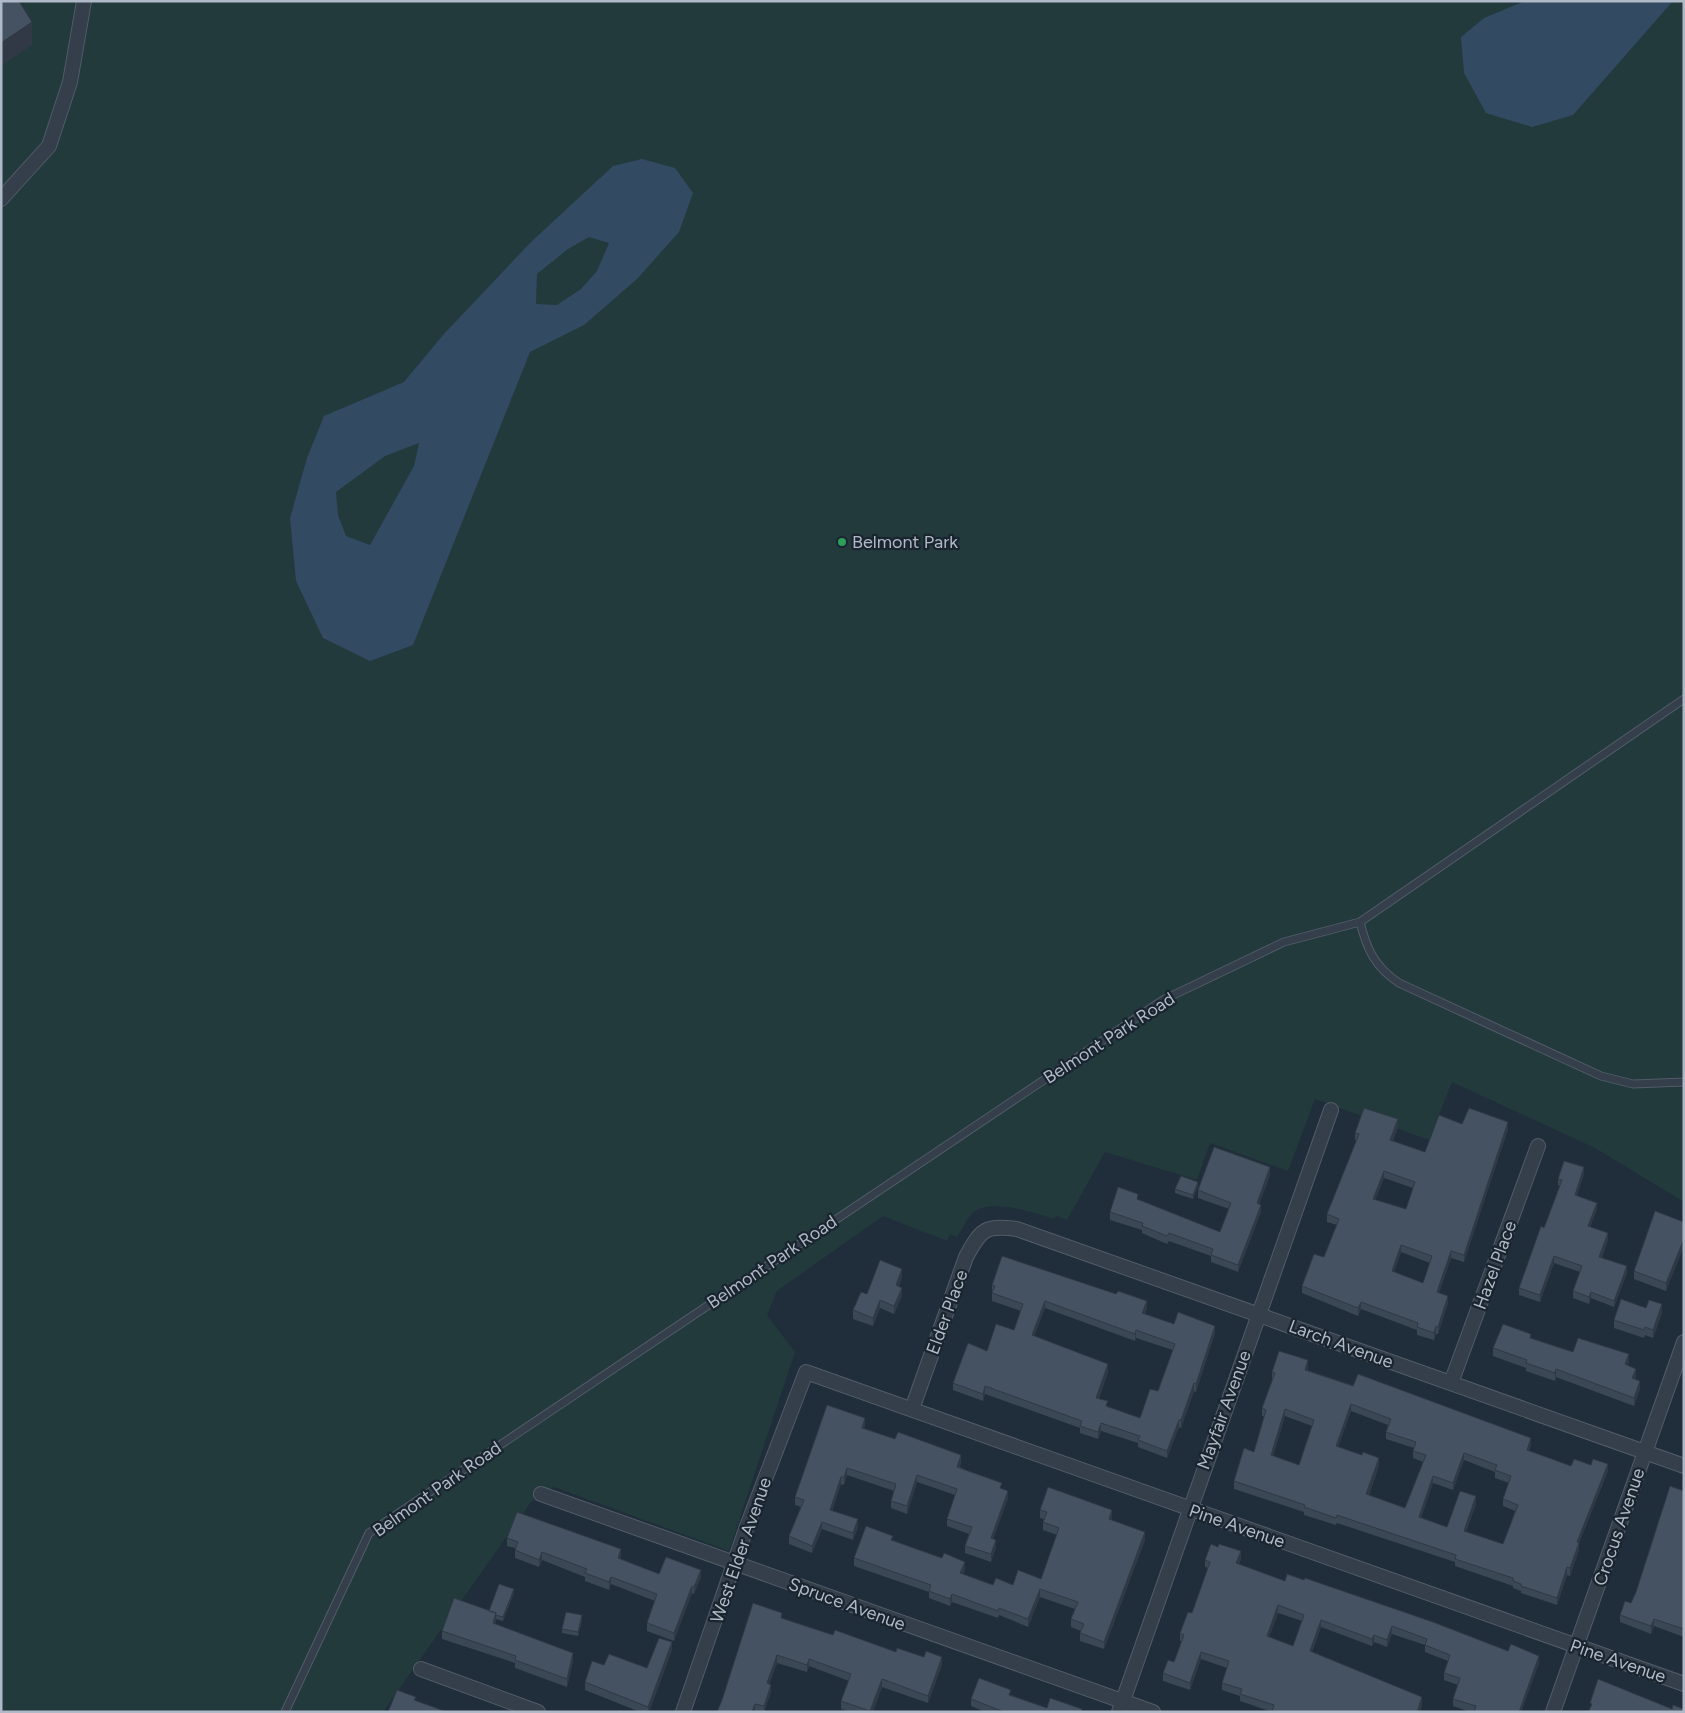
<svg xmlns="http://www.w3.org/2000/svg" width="1685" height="1713" viewBox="0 0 1685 1713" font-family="Figtree,sans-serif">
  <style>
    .green { fill: #223a3c }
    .water { fill: #334a63; fill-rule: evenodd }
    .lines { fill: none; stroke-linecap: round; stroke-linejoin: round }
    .service-casing { stroke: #525c68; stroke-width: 9 }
    .minor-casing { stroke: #525c68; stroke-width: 16 }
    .service { stroke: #343f4b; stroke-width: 7 }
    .minor { stroke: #343f4b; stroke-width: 14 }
    .wall { fill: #3a4754; fill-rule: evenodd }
    .shaded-wall { fill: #303945 }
    .building { fill: #445262; stroke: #303945; fill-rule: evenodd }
    .leisure-dot { fill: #2e9e5b; stroke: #19242f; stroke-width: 2 }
    .labels { text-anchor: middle; stroke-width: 4.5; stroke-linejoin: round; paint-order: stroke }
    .poi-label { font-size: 18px; fill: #afb9c7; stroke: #19242f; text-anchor: start }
    .street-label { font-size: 18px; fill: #afb9c7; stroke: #19242f }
  </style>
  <rect width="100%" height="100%" fill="#202d3b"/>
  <path class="green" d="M1,1H1684V1202L1595,1148L1452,1082L1429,1140L1315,1099L1288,1171L1210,1143L1197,1180L1105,1152L1067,1220L1056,1216L1054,1219C1034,1213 994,1199 975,1211C968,1216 962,1230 957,1237L950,1234L947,1241L883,1216L777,1291L767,1315L795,1352L729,1551L554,1487L531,1502L383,1712H1Z"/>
  <path class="water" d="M1525,1H1673L1573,115L1532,127L1486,113L1464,73L1461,37L1484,18Z
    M642,159L675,168L693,193L679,232L637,279L584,325L530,352L413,645L370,661L323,638L296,581L290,518L307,458L324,416L404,382L443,335L531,242L613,166ZM589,237L609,243L597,271L581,289L557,305L536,304L537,274L568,249ZM419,443L414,466L370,545L346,536L338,515L336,492L385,456Z"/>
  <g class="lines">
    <defs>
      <path id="service" d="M1360,922C1367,950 1375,967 1399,983L1601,1076L1633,1084L1684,1082
        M285,1712L369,1533L1163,1000L1284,942L1360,922L1684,699"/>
      <path id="minor" d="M1,199L49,146L70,82L84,1
        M1451,1383L1538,1146
        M912,1409L966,1257C981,1229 985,1225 1017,1229L1684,1466
        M541,1494L1153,1712
        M421,1669L538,1712
        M683,1712L746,1529L806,1372L1684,1684
        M1119,1712L1331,1110
        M1553,1712L1684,1342"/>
    </defs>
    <use href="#service" class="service-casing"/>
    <use href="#minor" class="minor-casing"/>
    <use href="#service" class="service"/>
    <use href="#minor" class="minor"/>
  </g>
  <path class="wall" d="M1462,1124L1508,1129L1464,1262L1451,1258L1439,1293L1448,1303L1438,1334H1436L1434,1340L1417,1335V1330L1361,1309L1358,1316L1302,1293V1286L1324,1257L1337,1225L1327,1222V1214L1356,1141L1355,1140V1133L1398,1127L1393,1141L1425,1152ZM1384,1178L1413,1188L1406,1209L1375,1200ZM1401,1252L1430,1263L1423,1283L1394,1272Z
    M1584,1174L1577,1195L1597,1209L1590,1227L1608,1240L1602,1257L1627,1273L1614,1307L1591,1298L1589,1304L1573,1298V1291L1580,1272L1554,1263L1540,1302L1519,1295V1288L1544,1228L1560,1186L1558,1185V1179Z
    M1270,1175L1259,1204L1261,1212L1238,1272L1211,1262V1256L1169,1241L1167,1244L1142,1233V1230L1110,1220V1212L1138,1200L1220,1232L1229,1209L1198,1198V1190Z
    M1198,1186L1193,1199L1175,1193V1189Z
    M1684,1222L1666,1291L1634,1279V1271Z
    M902,1277L899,1286L902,1296L894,1314L880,1308L873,1326L853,1319V1310L867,1294Z
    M992,1285L1147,1308L1145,1314L1174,1324L1215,1333L1196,1392L1194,1391L1181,1428L1179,1427L1167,1458L1138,1447V1443L1101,1431L1098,1439L1080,1433V1428L985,1394L983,1401L953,1390V1383L987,1351L1014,1330L1021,1311L992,1301ZM1045,1308L1135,1341L1136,1338L1173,1350L1158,1391L1140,1418L1108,1407L1099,1398L1108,1372L1034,1336Z
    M1662,1313L1653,1338L1645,1335L1644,1338L1614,1328V1320Z
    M1531,1338L1573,1352L1629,1362L1627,1365L1636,1377L1635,1379L1640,1389L1634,1406L1556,1377L1555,1381L1526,1371V1368L1493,1356V1348Z
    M1308,1367L1307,1370L1531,1445L1529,1451L1571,1466L1608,1471L1579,1543V1550L1570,1576L1567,1575L1557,1605L1521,1593V1591L1513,1588V1586L1455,1566V1562L1337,1523L1336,1525L1304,1515V1512L1234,1489V1481L1254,1452L1264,1416H1262V1408L1272,1380V1372ZM1351,1411L1388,1425L1386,1432V1439L1414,1448L1413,1451V1458L1423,1462L1405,1508L1369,1495L1379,1466L1338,1447ZM1285,1416L1312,1426L1299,1465L1273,1456ZM1464,1460L1495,1472V1478L1509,1483L1503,1499V1506L1515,1511L1503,1544L1466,1532L1476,1504L1447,1527L1421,1518L1433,1483L1453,1490Z
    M865,1425L864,1428L961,1463L960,1467L1002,1489L1008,1498L993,1539L996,1547L991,1562L965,1553V1546L969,1534L947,1526V1519L955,1495L917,1482L907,1514L891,1508V1501L894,1491L847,1475L844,1485L841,1484L832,1511L858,1527L853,1540L822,1529L812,1553L789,1544V1536L801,1507L795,1505V1497Z
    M1684,1491V1637L1654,1626L1651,1634L1620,1622V1615L1631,1603Z
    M1040,1510L1112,1518L1111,1520L1145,1540L1104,1649L1080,1641V1633L1081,1631L1071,1627V1619L1075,1609L1040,1597L1028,1627L999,1615L998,1618L952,1602L950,1606L929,1598V1592L854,1566V1558L893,1540L965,1569L963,1574L993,1585H1013L1041,1579L1057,1535L1043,1530V1522L1044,1519L1040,1518Z
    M507,1538L621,1557L620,1559L659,1574L701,1577L694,1594L692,1593L674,1641L647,1631V1623L655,1601L611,1584L609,1590L585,1581V1577L542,1560L539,1567L515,1558V1548L507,1546Z
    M1241,1559L1239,1564L1285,1581L1539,1663L1521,1712H1470L1453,1706V1699L1458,1685L1444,1680V1673L1448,1661L1425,1652V1645L1392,1634L1387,1647L1374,1642L1372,1646L1321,1627L1312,1652L1422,1705L1420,1712H1272L1240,1701V1696L1222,1690V1683L1227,1668L1201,1659L1190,1690L1163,1681V1673L1174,1662L1182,1641H1180V1633L1192,1613L1208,1568L1205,1567V1560ZM1278,1613L1302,1621L1293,1646L1269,1637Z
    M514,1593L503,1621L496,1619L495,1624L573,1661L567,1687L515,1668V1663L442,1639V1631L489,1611Z
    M782,1618L833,1635L942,1665L928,1703L882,1687L873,1712H850L841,1709V1701L849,1681L809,1666L807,1672L777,1663L769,1684L771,1692L764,1712L755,1711L717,1712Z
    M582,1620L578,1636L562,1633V1629Z
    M672,1650L649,1712H640L585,1690V1682L604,1665L647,1668Z
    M1011,1695L1047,1708L1082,1712H985L971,1706V1699Z"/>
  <path class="shaded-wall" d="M32,22V45L1,66V43Z
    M1398,1119V1127L1390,1147V1140Z
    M1508,1122V1129L1464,1262V1255Z
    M1270,1167V1175L1257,1211V1203Z
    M1584,1167V1174L1575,1201V1195Z
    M1384,1171V1178L1373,1206V1199Z
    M1198,1182V1186L1193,1199V1195Z
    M1597,1203V1209L1588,1233V1226Z
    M1261,1205V1212L1238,1272V1265Z
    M1608,1233V1240L1599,1263V1257Z
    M1684,1239V1247L1666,1291V1283Z
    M1401,1245V1252L1392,1278V1271Z
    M1451,1251V1258L1437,1299V1292Z
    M1554,1256V1263L1540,1302V1295Z
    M1627,1266V1273L1614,1307V1301Z
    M902,1269V1277L896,1294V1285Z
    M902,1288V1296L894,1314V1306Z
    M1591,1292V1298L1589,1304V1297Z
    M1448,1296V1303L1438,1334V1327Z
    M880,1300V1308L873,1326V1318Z
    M1045,1301V1308L1032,1343V1335Z
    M1147,1301V1308L1142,1320V1313Z
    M1361,1302V1309L1358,1316V1308Z
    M1662,1304V1313L1653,1338V1330Z
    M1215,1326V1333L1196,1392V1384Z
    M1436,1326V1334L1434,1340V1333Z
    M1136,1330V1338L1135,1341V1334Z
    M1629,1354V1362L1625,1373V1364Z
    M1308,1360V1367L1305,1377V1370Z
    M1108,1364V1372L1096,1405V1398Z
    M1556,1369V1377L1555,1381V1373Z
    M1636,1369V1377L1632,1386V1378Z
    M1640,1381V1389L1634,1406V1398Z
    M1194,1383V1391L1181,1428V1420Z
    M985,1386V1394L983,1401V1394Z
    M1351,1404V1411L1336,1453V1446Z
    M1285,1409V1416L1271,1463V1455Z
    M865,1418V1425L862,1435V1428Z
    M1179,1420V1427L1167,1458V1451Z
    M1101,1423V1431L1098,1439V1432Z
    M1531,1438V1445L1527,1457V1450Z
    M1464,1453V1460L1453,1490V1483Z
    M961,1455V1463L957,1474V1467Z
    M1379,1458V1466L1366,1502V1494Z
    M1608,1464V1471L1579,1543V1550L1570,1576V1568L1577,1542Z
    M847,1468V1475L844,1485V1477Z
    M917,1475V1482L907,1514V1506Z
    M1433,1476V1483L1419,1524V1517Z
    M841,1477V1484L830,1517V1510Z
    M1008,1491V1498L991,1545V1538Z
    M1476,1496V1504L1464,1538V1531Z
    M1112,1510V1518L1109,1526V1519Z
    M858,1519V1527L853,1540V1533Z
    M822,1522V1529L812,1553V1546Z
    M1145,1532V1540L1104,1649V1642Z
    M996,1540V1547L991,1562V1554Z
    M621,1549V1557L618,1566V1558Z
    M1241,1551V1559L1236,1570V1563Z
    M542,1552V1560L539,1567V1560Z
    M965,1562V1569L960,1581V1573Z
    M1567,1567V1575L1557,1605V1598Z
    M701,1570V1577L694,1594V1587Z
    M611,1577V1584L609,1590V1582Z
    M692,1586V1593L674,1641V1633Z
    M514,1589V1593L503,1621V1617Z
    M1040,1589V1597L1028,1627V1619Z
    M952,1594V1602L950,1606V1599Z
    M1278,1605V1613L1267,1643V1636Z
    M496,1613V1621L493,1632V1623Z
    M582,1615V1620L578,1636V1632Z
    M1654,1619V1626L1651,1634V1626Z
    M1321,1620V1627L1310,1658V1651Z
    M1392,1626V1634L1387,1647V1640Z
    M1374,1635V1642L1372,1646V1639Z
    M672,1642V1650L649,1712H648V1707Z
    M1201,1652V1659L1190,1690V1683Z
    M573,1653V1661L567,1687V1679Z
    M777,1655V1663L767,1691V1683Z
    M1539,1656V1663L1521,1712H1519Z
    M942,1657V1665L928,1703V1696Z
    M809,1659V1666L807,1672V1665Z
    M882,1679V1687L873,1712H870Z
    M771,1685V1692L764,1712V1706Z
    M1422,1697V1705L1420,1712H1417Z
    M755,1704V1711L752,1712Z"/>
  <path class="building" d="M1,1H19L32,22L1,43Z
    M1364,1108L1398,1119L1390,1140L1425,1152L1439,1115L1462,1124L1469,1108L1508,1122L1464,1255L1451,1251L1437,1292L1448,1296L1438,1327L1436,1326L1434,1333L1417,1327L1418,1323L1361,1302L1358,1308L1302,1286L1314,1254L1324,1257L1339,1219L1327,1214L1359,1134L1355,1133ZM1384,1171L1415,1182L1406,1209L1373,1199ZM1401,1245L1432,1256L1423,1283L1392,1271Z
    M1214,1147L1270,1167L1257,1203L1261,1205L1238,1265L1211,1255L1213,1249L1169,1233L1167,1236L1142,1226L1143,1223L1110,1212L1118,1187L1138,1194L1137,1199L1220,1232L1231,1203L1198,1190Z
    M1564,1161L1584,1167L1575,1195L1597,1203L1588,1226L1608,1233L1599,1257L1627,1266L1614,1301L1591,1292L1589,1297L1573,1291L1582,1266L1554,1256L1540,1295L1519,1288L1541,1226L1544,1228L1562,1180L1558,1179Z
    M1181,1176L1198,1182L1193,1195L1175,1189Z
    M1655,1211L1684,1222V1239L1666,1283L1634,1271Z
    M1002,1256L1116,1294L1118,1291L1147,1301L1142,1313L1174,1324L1178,1312L1215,1326L1196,1384L1194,1383L1181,1420H1179L1167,1451L1138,1440L1140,1436L1101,1423L1098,1432L1080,1426L1082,1421L985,1386L983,1394L953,1383L968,1343L987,1351L996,1324L1014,1330L1023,1304L992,1293L995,1286L992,1285ZM1045,1301L1135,1334L1136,1330L1175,1344L1158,1391L1150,1389L1140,1418L1106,1406L1108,1401L1096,1398L1108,1364L1032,1335Z
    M880,1260L902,1269L896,1285L902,1288L894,1306L880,1300L873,1318L853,1310L861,1292L867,1294Z
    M1621,1299L1646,1308L1649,1300L1662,1304L1653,1330L1645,1327L1644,1330L1614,1320Z
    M1503,1324L1531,1334L1530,1338L1573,1352L1578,1338L1629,1354L1625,1364L1636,1369L1632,1378L1640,1381L1634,1398L1556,1369L1555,1373L1526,1363L1527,1360L1493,1348Z
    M1279,1351L1308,1360L1305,1370L1353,1386L1358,1374L1531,1438L1527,1450L1571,1466L1574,1459L1591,1465L1593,1459L1608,1464L1577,1542L1579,1543L1570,1568L1567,1567L1557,1598L1521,1586V1584L1513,1581V1578L1455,1559L1456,1555L1337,1515L1336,1518L1304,1507L1305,1505L1234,1481L1244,1448L1254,1452L1266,1410L1262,1408L1275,1373L1272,1372ZM1351,1404L1391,1419L1386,1432L1416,1442L1413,1451L1426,1455L1405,1508L1366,1494L1379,1458L1363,1452L1362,1455L1336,1446ZM1285,1409L1314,1420L1299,1465L1271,1455ZM1464,1453L1497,1465L1495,1470L1511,1476L1503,1499L1518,1505L1503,1544L1464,1531L1476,1496L1460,1491L1447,1527L1419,1517L1433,1476L1453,1483Z
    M827,1405L865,1418L862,1428L895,1439L898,1432L961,1455L957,1467L1002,1483L1000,1488L1008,1491L991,1538L996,1540L991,1554L965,1546L972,1527L947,1519L957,1489L917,1475L907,1506L891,1501L896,1484L847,1468L844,1477H841L830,1510L858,1519L853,1533L822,1522L812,1546L789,1536L804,1500L795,1497Z
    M1670,1486L1684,1491V1629L1654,1619L1651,1626L1620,1615L1625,1601L1631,1603L1636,1592Z
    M1048,1487L1112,1510L1109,1519L1145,1532L1104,1642L1080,1633L1084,1624L1071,1619L1078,1602L1040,1589L1028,1619L999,1608L998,1611L952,1594L950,1599L929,1591L931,1585L854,1558L866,1526L893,1536L891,1540L942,1558L944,1553L965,1562L960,1573L993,1585L996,1578L1013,1585L1018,1570L1041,1579L1059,1528L1043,1522L1047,1512L1040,1510Z
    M517,1512L621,1549L618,1558L659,1574L666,1557L701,1570L694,1587L692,1586L674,1633L647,1623L657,1594L611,1577L609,1582L585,1573L587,1569L542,1552L539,1560L515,1550L518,1542L507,1538Z
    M1211,1544L1218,1547L1219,1544L1241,1551L1236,1563L1285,1581L1287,1574L1304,1580L1305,1578L1433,1622L1508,1651L1511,1644L1539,1656L1519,1712H1474L1476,1706L1453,1699L1460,1678L1444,1673L1450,1655L1425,1645L1427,1639L1392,1626L1387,1640L1374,1635L1372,1639L1321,1620L1310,1651L1422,1697L1417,1712H1275L1272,1711L1274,1705L1240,1694L1242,1689L1222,1683L1229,1661L1201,1652L1190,1683L1163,1673L1168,1660L1174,1662L1184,1635L1180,1633L1188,1612L1192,1613L1210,1562L1205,1560ZM1278,1605L1304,1615L1293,1646L1267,1636Z
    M499,1584L514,1589L503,1617L495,1615L496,1613L489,1611Z
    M454,1598L496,1613L493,1623L573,1653L567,1679L515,1660L516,1656L442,1631Z
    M753,1603L782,1613L781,1618L833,1635L835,1630L896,1652L897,1648L924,1657L926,1651L942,1657L928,1696L882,1679L870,1711L841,1701L851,1674L809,1659L807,1665L777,1655L767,1683L771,1685L764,1706L755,1704L752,1712H717L722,1700Z
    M566,1612L582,1615L578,1632L562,1629Z
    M659,1638L672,1642L648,1707L585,1682L592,1661L604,1665L609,1654L647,1668Z
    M979,1678L1011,1690L1009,1695L1047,1708L1050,1698L1082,1709L1081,1712H1004L971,1699Z
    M1598,1679L1672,1709L1673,1705L1684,1709V1712H1633L1631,1711V1712H1588L1592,1704L1590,1703Z
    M397,1690L416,1697L414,1700L447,1712H388Z"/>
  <circle class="leisure-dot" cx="842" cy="542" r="5"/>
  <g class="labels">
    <g class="poi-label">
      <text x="852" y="548">Belmont Park</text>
    </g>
    <g class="street-label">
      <text transform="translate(1109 1038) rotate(-33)" y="6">Belmont Park Road</text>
      <text transform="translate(772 1262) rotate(-34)" y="6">Belmont Park Road</text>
      <text transform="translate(1495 1265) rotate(-70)" y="6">Hazel Place</text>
      <text transform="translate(947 1312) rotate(-70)" y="6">Elder Place</text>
      <text transform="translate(1341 1344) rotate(20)" y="6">Larch Avenue</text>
      <text transform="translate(1224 1410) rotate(-70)" y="6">Mayfair Avenue</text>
      <text transform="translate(437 1489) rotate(-35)" y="6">Belmont Park Road</text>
      <text transform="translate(1237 1526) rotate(19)" y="6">Pine Avenue</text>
      <text transform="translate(1619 1527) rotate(-71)" y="6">Crocus Avenue</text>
      <text transform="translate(741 1550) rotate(-71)" y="6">West Elder Avenue</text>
      <text transform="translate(847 1604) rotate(20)" y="6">Spruce Avenue</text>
      <text transform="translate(1618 1661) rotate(19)" y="6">Pine Avenue</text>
    </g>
  </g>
  <rect width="1685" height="1713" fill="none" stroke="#afb9c7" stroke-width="5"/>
</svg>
